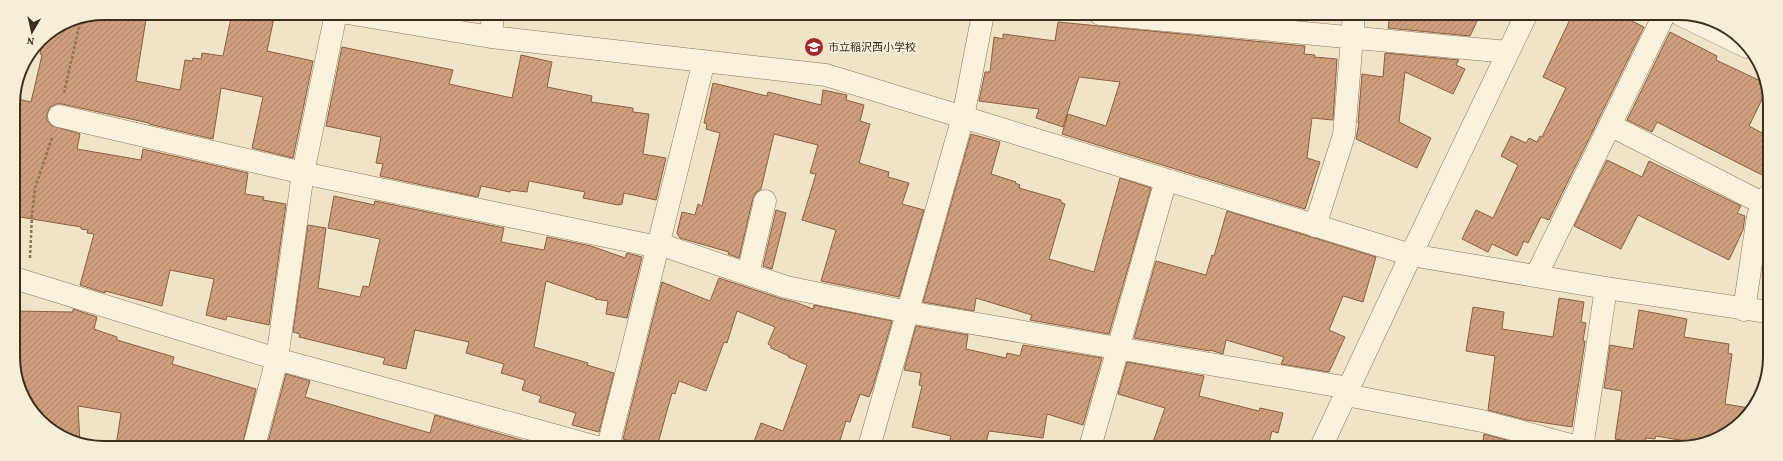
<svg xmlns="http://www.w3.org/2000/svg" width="1783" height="461" viewBox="0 0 1783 461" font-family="'Crimson Pro','Noto Sans JP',serif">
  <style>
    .building { fill: url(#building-hatch); stroke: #8d5f41 }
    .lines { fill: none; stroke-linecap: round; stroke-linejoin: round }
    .minor-casing { stroke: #8d765c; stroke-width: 23 }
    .path { stroke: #8d765c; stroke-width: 2.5; stroke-dasharray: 3 2; stroke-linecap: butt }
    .minor { stroke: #faf1dc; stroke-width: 22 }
    .labels { text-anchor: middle; stroke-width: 3.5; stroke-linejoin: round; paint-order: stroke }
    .poi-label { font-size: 11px; fill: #3d2e20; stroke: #f7eed8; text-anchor: start }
    .rim { fill: none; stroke: #3d2e20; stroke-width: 2 }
  </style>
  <defs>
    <pattern id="building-hatch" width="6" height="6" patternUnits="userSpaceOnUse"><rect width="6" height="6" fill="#cf9f7d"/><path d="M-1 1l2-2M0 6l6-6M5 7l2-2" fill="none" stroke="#a98266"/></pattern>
  </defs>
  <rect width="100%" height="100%" fill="#f0e4c8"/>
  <path class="building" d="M104,13H147L136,81L180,90L185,60L192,61L193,58L201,59L202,53L223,56L232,13H275L267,51L313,61L293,158L252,148L263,97L221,88L213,139L149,124V123L62,104H56L50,107L47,114V120L51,125L80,134L77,149L141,160L143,149L248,173L245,194L264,197L263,200L286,204L269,325L227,316L226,320L206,315L214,279L170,270L162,306L105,291V293L80,285L94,234L87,233L88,230L81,229V227L14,216L13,98L31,102L42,55L40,54L44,37L70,20Z
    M1238,14H1308V21Z
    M1390,14L1453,15H1480L1470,36L1388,28Z
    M1572,15H1620L1644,27L1549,220L1541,217L1528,243L1524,241L1517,256L1492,244L1488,252L1462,239L1476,210L1493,218L1518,165L1501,156L1511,136L1526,143L1529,138L1537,142L1540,136L1542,137L1566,88L1543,77Z
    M1058,22L1305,46L1304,54L1315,55L1314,57L1337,59L1333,120L1312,118L1307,158L1320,162L1305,209L1062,134L1068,114L1106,126L1120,82L1079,77L1063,127L1036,118L1039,109L979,101L985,72H990L994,37L1003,39V34L1055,41Z
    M1670,32L1717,56L1716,60L1767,84L1768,87L1749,126L1768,136V178L1657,122L1652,132L1627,120Z
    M342,47L453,70L449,84L512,98L521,55L552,62L547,87L592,96L591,102L633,108V112L649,114L643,154L666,158L656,200L624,193L622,204L618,205L583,198L585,192L529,181L527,192L511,190L510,192L481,186L478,197L380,176L383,164L376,163L381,137L326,126Z
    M1385,53L1459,60L1456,65L1465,69L1453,94L1405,72L1399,122L1431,138L1417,168L1356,139L1359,123H1358L1362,74L1383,77Z
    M713,83L767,96L768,92L821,105L823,90L847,95L846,100L864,105L860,121L870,124L859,163L889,172L888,177L909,183L902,204L924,210L899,297L821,281L836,230L802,220L816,174L810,173L818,145L774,134L761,189L756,193L753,198L739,258L728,254L729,252L680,238L677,233L682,212L695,215L698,204L702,206L720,133L706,129L707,124L704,123Z
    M971,134L1000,142L991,174L1016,182L1015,183L1020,185L1019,188L1061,200V202L1065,204L1049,259L1094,272L1120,178L1151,188L1109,334L1030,320L1032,315L976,298L974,311L923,302Z
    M1607,160L1642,177L1649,161L1741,206L1737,213L1745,216L1743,230L1729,260L1638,215L1621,249L1574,226Z
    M334,196L374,205L375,201L504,228L501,242L544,250L547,237L591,246L625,258L627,253L642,257L627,318L606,314L608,301L595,299L596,298L546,281L534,347L588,363L587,365L614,373L599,432L572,425L576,413L539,402L541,396L522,390L525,380L501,373L504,364L466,353L469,342L415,330L406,369L383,364L385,358L299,337L300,334L293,332L308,225L326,228L318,288L360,297L363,286L369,287L380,239L328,228Z
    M776,210L786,213L772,269L763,266Z
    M1227,211L1376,257L1363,302L1343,296L1329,330L1345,337L1329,372L1281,364L1284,357L1226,340L1223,354L1210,350V351L1134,338L1156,261L1206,275L1212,255L1214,256Z
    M719,278L782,299L795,302L813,309L814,305L892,321L873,387L869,397L860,394L850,422L846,421L838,447H752L761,423L783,431L807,365L788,357L789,356L771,348V346L768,344L775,327L737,311L727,343L724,342L706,391L679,381L675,394L672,393L657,447H652L623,439L662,282L710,301Z
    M1559,298L1584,302L1581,322L1586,323L1583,341H1585L1572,427L1526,420L1488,410L1495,356L1466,351L1473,307L1504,312L1502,329L1553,337Z
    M73,309L97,317L94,329L117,337V340L174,357L172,364L256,389L242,446H116L121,413L78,406L80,443L40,421L15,375L14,311L73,312Z
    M1639,310L1687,319L1684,337L1729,344L1728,353L1732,354L1725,404L1749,408L1739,426L1697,443L1656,436L1655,439L1646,438L1645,444L1615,439L1622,391L1604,388L1610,345L1633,349Z
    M916,326L968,335L966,349L1006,358L1007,353L1020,356L1023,345L1102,358L1083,425L1047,414L1043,438L989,431L985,447H948L951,436L912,427L922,386L919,385L921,373L904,370Z
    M1127,362L1204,376L1199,396L1259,411L1260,408L1283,413L1278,433L1272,431L1268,447H1213L1186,441L1184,447H1170L1153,442L1165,408L1118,394Z
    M286,374L310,381L305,397L430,433L435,415L525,441L524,447L267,446Z
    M1484,434L1521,444L1520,448H1482Z"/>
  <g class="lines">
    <defs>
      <path id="minor" d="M347,13L491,37L826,75L1411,255L1606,288L1768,312
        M1100,14L1508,52
        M1681,15L1747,47
        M491,37L493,13
        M59,116L303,173L658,247
        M1610,125L1764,204
        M1315,226L1344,135L1354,14
        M659,244L786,287L908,312L1349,388
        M748,274L765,201
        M1536,276L1664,15
        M14,278L277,359L597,447
        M1744,310L1758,216L1768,196
        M1346,395L1482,421L1582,448
        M254,446L277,359L303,173L336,13
        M608,447L704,61
        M869,447L963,117L983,14
        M1090,447L1166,180
        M1321,447L1411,255L1526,15
        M1582,448L1606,288"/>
    </defs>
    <use href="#minor" class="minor-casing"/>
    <path class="path" d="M64,93L81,18
      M30,258L32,215L35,188L52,138"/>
    <use href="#minor" class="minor"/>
  </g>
  <defs>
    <symbol id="school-disc" viewBox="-11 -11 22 22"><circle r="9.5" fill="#9e2a2b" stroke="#f7eed8"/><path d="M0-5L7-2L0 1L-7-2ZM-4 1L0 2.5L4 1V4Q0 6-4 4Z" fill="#fff"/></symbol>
  </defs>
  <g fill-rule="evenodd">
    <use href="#school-disc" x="803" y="36" width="22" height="22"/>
  </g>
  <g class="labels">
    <g class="poi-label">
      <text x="828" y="51">市立稲沢西小学校</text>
    </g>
  </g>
  <path d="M0 0H1783V461H0ZM104 20H1679A84 84 0 0 1 1763 104V357A84 84 0 0 1 1679 441H104A84 84 0 0 1 20 357V104A84 84 0 0 1 104 20Z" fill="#f7eed8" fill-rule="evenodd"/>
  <path class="rim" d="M104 20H1679A84 84 0 0 1 1763 104V357A84 84 0 0 1 1679 441H104A84 84 0 0 1 20 357V104A84 84 0 0 1 104 20Z"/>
  <g transform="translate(32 32) rotate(189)" stroke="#f7eed8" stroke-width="3" paint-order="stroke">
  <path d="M0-3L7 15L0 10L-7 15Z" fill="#3d2e20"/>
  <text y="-6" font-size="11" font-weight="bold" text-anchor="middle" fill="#3d2e20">N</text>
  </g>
</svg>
